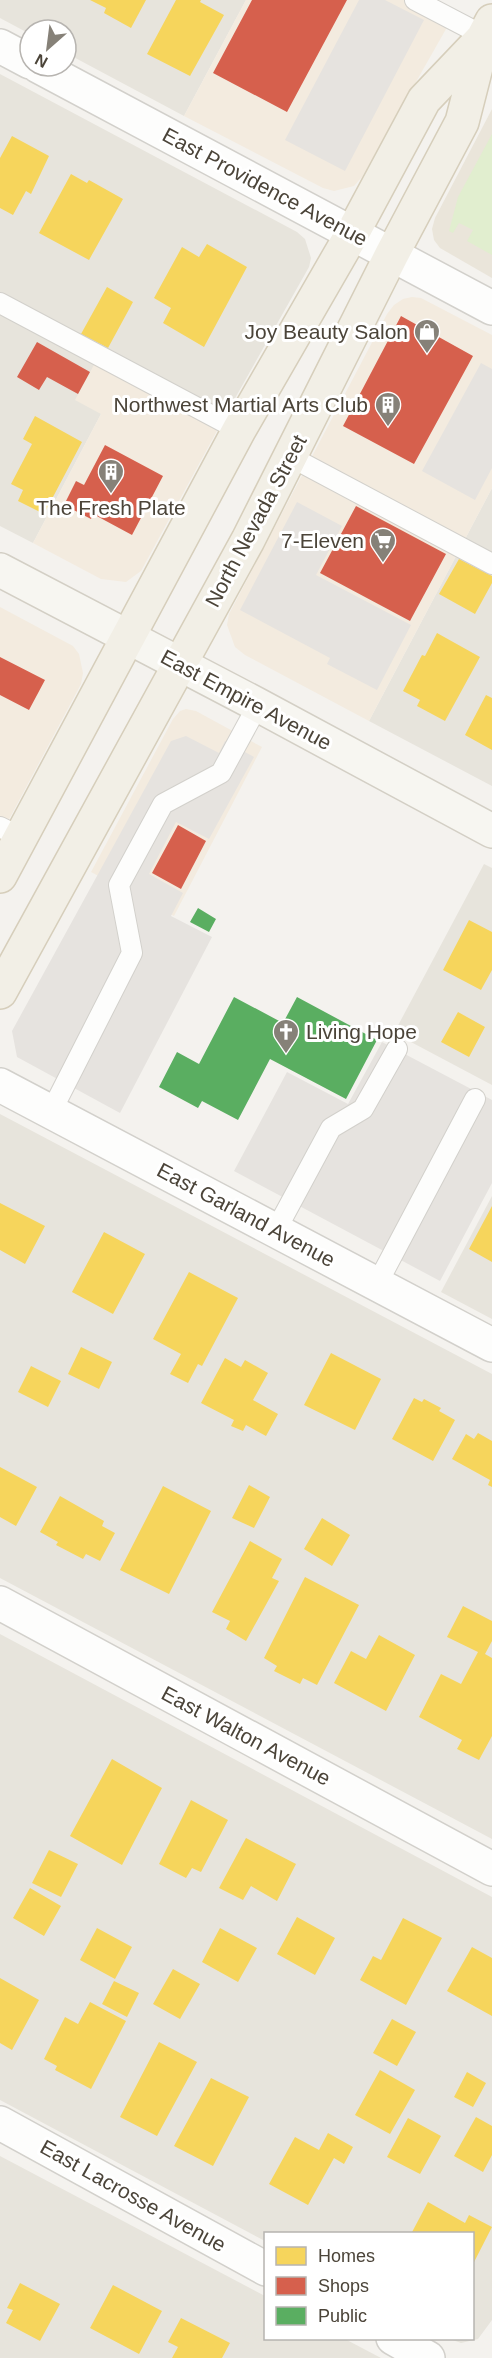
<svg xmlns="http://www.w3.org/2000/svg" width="492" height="2358" viewBox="0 0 492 2358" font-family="Helvetica,sans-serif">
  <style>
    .residential { fill: #e7e4dc }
    .commercial { fill: #f3ebdf }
    .education { fill: #eae5da }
    .green { fill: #e1eecf }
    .parking { fill: #e6e3df }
    .homes { fill: #f6d55c }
    .shops { fill: #d6604d }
    .public { fill: #5aae61 }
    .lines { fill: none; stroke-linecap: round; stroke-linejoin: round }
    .lane-casing { stroke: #d2d0cb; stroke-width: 22 }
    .street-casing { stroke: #d2d0cb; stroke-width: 36 }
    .secondary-casing { stroke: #d3cfc5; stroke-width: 36 }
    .primary-casing { stroke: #d6cebb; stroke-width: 36 }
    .lane { stroke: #fdfdfc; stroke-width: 20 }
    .street { stroke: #fdfdfc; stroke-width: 33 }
    .secondary { stroke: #f7f6f1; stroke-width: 33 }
    .primary { stroke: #f2efe6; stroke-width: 33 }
    .labels { text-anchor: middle; stroke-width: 6; stroke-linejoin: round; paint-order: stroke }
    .street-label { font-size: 21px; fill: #4b4439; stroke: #fff }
    .poi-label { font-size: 21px; fill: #4b4439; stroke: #fff; text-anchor: end }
  </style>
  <rect width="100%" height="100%" fill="#f4f2ee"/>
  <path class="residential" d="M0,0H246L184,116L66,53V30H30V34L0,18Z
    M0,74L297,232L305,239L311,258L309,267L225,416L101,414L33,543L0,526Z
    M492,488V786L369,721Z
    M484,864L492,868V1085L394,1033Z
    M0,1114L492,1374V1839L0,1578Z
    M492,1196V1319L441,1292Z
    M0,1634L492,1897V2320L478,2339L461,2343L450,2339L472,2338V2234H266L265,2241L0,2100Z
    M0,2156L265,2296L266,2338L345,2339L381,2358H0Z"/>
  <path class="commercial" d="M246,0H410L450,22L362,177L354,186L334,191L323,188L184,116Z
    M412,297L421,298L492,335V488L369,721L245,655L235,647L227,625L229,614L387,314L394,305L403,299Z
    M102,350L225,416L141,571L126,582L101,579L33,543L101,414L75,400Z
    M0,607L73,646L79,654L83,673L81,684L6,825L0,822Z
    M186,709L196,711L262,747L174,916L91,872L173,719L180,711Z"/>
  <path class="education" d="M492,109V278L440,248L434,240L432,229L435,218Z"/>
  <path class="green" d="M492,134V255L467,241L473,230L459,223L453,233L449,231L458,197Z"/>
  <path class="parking" d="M359,0H385L424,20L345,171L285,140Z
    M481,363L492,369V468L475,500L422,471Z
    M297,502L342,526L316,575L411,625L377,690L327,664L330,658L240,610Z
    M186,736L219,753L225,741L254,757L209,839L176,822L149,874L183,893L171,916L212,937L120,1113L17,1057L12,1031L171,741Z
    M382,1042L492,1100V1183L440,1281L234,1171L287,1072L348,1104Z"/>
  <path class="homes" d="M90,0H146L131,28L104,13L106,8Z
    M176,0H201L200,2L224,15L190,76L147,54Z
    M12,136L49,156L31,194L26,191L13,215L0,208V158Z
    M71,174L87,183L89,180L123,199L89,260L39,233Z
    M207,244L247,267L204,347L163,323L171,308L154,298L182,247L199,257Z
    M107,287L133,302L108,348L81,334Z
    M35,416L82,442L44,514L18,501L23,490L11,484L32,444L23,439Z
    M459,559L492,576V583L475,614L439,594Z
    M437,633L480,657L445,721L417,706L420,700L403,691L422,655L425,656Z
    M486,695L492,698V750L465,735Z
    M469,920L492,932V970L481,990L443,970Z
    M458,1012L485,1027L469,1057L441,1042Z
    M0,1203L45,1226L25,1264L0,1250Z
    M492,1206V1262L469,1249Z
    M104,1232L145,1254L113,1314L72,1292Z
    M189,1272L238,1298L202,1366L198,1364L188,1383L170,1374L181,1354L153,1339Z
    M81,1347L112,1362L99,1389L68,1374Z
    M331,1353L381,1379L355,1430L304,1405Z
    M225,1358L241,1367L245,1360L268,1373L253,1400L278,1414L266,1436L246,1425L243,1431L231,1426L234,1420L201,1403Z
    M31,1366L61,1381L48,1407L18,1392Z
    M414,1398L422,1402L424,1399L441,1408L439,1411L455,1420L433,1461L392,1439Z
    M478,1433L492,1441V1487L488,1485L490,1480L452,1459L466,1434L474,1439Z
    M0,1467L37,1487L16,1526L0,1517Z
    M249,1485L270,1497L254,1528L232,1518Z
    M163,1486L211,1511L169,1594L120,1570Z
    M60,1496L104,1521L102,1526L115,1533L100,1561L86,1554L83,1559L56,1545L58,1542L40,1532Z
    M322,1518L350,1535L332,1566L304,1549Z
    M250,1541L282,1559L272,1578L279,1581L246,1641L226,1629L230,1621L212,1612Z
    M305,1577L359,1605L317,1685L303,1678L300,1684L274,1671L277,1666L264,1658Z
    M463,1606L492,1621V1641L485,1654L492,1658V1736L479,1760L457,1749L462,1740L419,1717L441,1674L461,1684L478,1652L447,1637Z
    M379,1635L415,1655L386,1711L334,1683L351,1651L366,1659Z
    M112,1759L162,1788L122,1865L70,1836Z
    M191,1800L228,1820L201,1872L192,1868L186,1878L159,1864Z
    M246,1838L296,1864L277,1901L251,1886L243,1900L219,1888Z
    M49,1850L78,1864L61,1897L32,1883Z
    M30,1888L61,1906L44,1936L13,1918Z
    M297,1917L335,1938L315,1975L277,1954Z
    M403,1918L442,1938L406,2005L360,1980L373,1956L381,1960Z
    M97,1928L132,1947L115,1979L80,1960Z
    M220,1928L257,1948L238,1982L202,1962Z
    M472,1947L492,1958V2016L447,1991Z
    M173,1969L200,1984L180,2019L153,2004Z
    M0,1978L39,2000L12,2050L0,2043Z
    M114,1981L139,1993L127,2017L102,2004Z
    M90,2002L126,2021L91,2089L55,2070L57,2066L44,2059L65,2017L78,2024Z
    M392,2019L416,2032L397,2066L373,2053Z
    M159,2042L197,2062L157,2136L120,2117Z
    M380,2070L415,2090L390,2134L355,2115Z
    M467,2072L486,2083L473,2107L454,2097Z
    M211,2078L249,2097L213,2166L174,2146Z
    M476,2117L492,2126V2155L483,2172L454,2156Z
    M408,2118L441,2136L420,2174L387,2157Z
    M328,2133L353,2147L344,2164L334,2158L308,2205L269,2184L295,2137L319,2150Z
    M428,2202L465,2223L469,2215L492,2227L472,2266V2234H411Z
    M20,2283L60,2304L40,2341L6,2323L13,2310L7,2308Z
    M113,2285L162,2311L139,2354L90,2328Z
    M181,2318L230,2343L222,2358H172L178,2347L168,2342Z"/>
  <path class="shops" d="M252,0H347L287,112L213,73Z
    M401,316L473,356L414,464L343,426Z
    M37,342L90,372L78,394L47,377L39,390L17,377Z
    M105,445L163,476L132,535L93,514L91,519L64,505L76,481L84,485Z
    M356,506L446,554L410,621L320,573Z
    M0,657L45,680L29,710L0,695Z
    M178,825L206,841L181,889L152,873Z"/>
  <path class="public" d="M198,908L216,919L209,932L190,922Z
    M234,997L283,1023L297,997L377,1040L346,1099L270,1059L238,1120L202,1101L198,1108L159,1087L177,1052L199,1064Z"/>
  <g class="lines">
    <defs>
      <path id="lane" d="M415,0L484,36
        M0,303L239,430
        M291,457L492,564
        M0,827L20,837
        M51,1112L132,953L119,885L163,804L221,773L258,705
        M276,1230L331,1128L363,1109L397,1049
        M377,1284L475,1099"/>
      <path id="street" d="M0,46L30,62
        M38,66L492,308
        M0,1085L492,1345
        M0,1603L492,1869
        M0,2123L266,2269
        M393,2338L428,2358"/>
      <path id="secondary" d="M0,570L258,705L492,831"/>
      <path id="primary" d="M0,876L239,430L352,234L424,100L483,38
        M0,992L248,540L392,254L462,122L484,36L492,21"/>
    </defs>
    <use href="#lane" class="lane-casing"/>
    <use href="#street" class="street-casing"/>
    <use href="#secondary" class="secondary-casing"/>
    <use href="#primary" class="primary-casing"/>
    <use href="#lane" class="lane"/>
    <use href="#street" class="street"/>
    <use href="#secondary" class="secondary"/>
    <use href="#primary" class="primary"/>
  </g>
  <defs>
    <symbol id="shop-pin" viewBox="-11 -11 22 30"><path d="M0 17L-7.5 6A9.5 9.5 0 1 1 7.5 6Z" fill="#868178" stroke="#fff"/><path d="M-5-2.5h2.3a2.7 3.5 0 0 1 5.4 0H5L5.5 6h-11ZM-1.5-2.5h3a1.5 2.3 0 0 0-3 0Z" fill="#fff"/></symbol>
    <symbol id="building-pin" viewBox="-11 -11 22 30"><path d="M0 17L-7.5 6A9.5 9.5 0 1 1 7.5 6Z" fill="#868178" stroke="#fff"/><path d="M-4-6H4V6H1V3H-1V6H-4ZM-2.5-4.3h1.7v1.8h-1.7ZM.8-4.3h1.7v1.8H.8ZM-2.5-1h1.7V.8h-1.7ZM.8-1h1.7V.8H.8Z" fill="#fff"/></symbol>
    <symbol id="supermarket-pin" viewBox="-11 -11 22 30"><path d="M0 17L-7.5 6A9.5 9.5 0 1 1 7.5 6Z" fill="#868178" stroke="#fff"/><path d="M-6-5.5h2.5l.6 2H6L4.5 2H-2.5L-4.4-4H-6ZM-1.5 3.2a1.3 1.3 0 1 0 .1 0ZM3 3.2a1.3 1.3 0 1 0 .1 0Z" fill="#fff"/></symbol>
    <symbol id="church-pin" viewBox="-11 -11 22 30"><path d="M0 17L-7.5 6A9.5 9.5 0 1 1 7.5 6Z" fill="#868178" stroke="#fff"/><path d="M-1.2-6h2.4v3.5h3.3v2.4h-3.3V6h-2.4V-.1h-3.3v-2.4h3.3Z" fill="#fff"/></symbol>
  </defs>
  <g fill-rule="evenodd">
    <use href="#shop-pin" x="412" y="317" width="30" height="40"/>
    <use href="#building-pin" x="373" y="390" width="30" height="40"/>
    <use href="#building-pin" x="96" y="457" width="30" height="40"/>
    <use href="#supermarket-pin" x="368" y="526" width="30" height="40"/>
    <use href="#church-pin" x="271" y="1017" width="30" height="40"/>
  </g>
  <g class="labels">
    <g class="street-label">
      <text transform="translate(265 187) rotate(28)" y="7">East Providence Avenue</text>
      <text transform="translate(256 521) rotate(-62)" y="7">North Nevada Street</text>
      <text transform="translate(246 700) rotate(28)" y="7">East Empire Avenue</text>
      <text transform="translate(246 1215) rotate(28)" y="7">East Garland Avenue</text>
      <text transform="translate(246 1736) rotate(28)" y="7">East Walton Avenue</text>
      <text transform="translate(133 2196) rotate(29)" y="7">East Lacrosse Avenue</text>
    </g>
    <g class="poi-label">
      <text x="408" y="339">Joy Beauty Salon</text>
      <text x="368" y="412">Northwest Martial Arts Club</text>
      <text x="111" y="515" text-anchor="middle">The Fresh Plate</text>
      <text x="364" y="548">7-Eleven</text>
      <text x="306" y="1039" text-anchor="start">Living Hope</text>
    </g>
  </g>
  <rect x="264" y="2232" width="210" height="108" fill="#ffffff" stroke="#b7b4b0" stroke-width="1.5"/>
  <rect x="276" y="2247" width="30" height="18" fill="#f6d55c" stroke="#b7b4b0" stroke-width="1.5"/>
  <text x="318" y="2262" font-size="18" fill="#4b4439">Homes</text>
  <rect x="276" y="2277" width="30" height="18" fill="#d6604d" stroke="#b7b4b0" stroke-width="1.5"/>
  <text x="318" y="2292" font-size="18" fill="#4b4439">Shops</text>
  <rect x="276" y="2307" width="30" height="18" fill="#5aae61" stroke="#b7b4b0" stroke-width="1.5"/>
  <text x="318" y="2322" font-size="18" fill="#4b4439">Public</text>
  <g transform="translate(48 48) rotate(208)"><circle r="28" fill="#ffffff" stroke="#b7b4b0" stroke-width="1.5"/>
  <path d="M0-4.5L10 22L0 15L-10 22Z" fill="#868178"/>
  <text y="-9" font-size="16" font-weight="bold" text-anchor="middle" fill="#4b4439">N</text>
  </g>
</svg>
